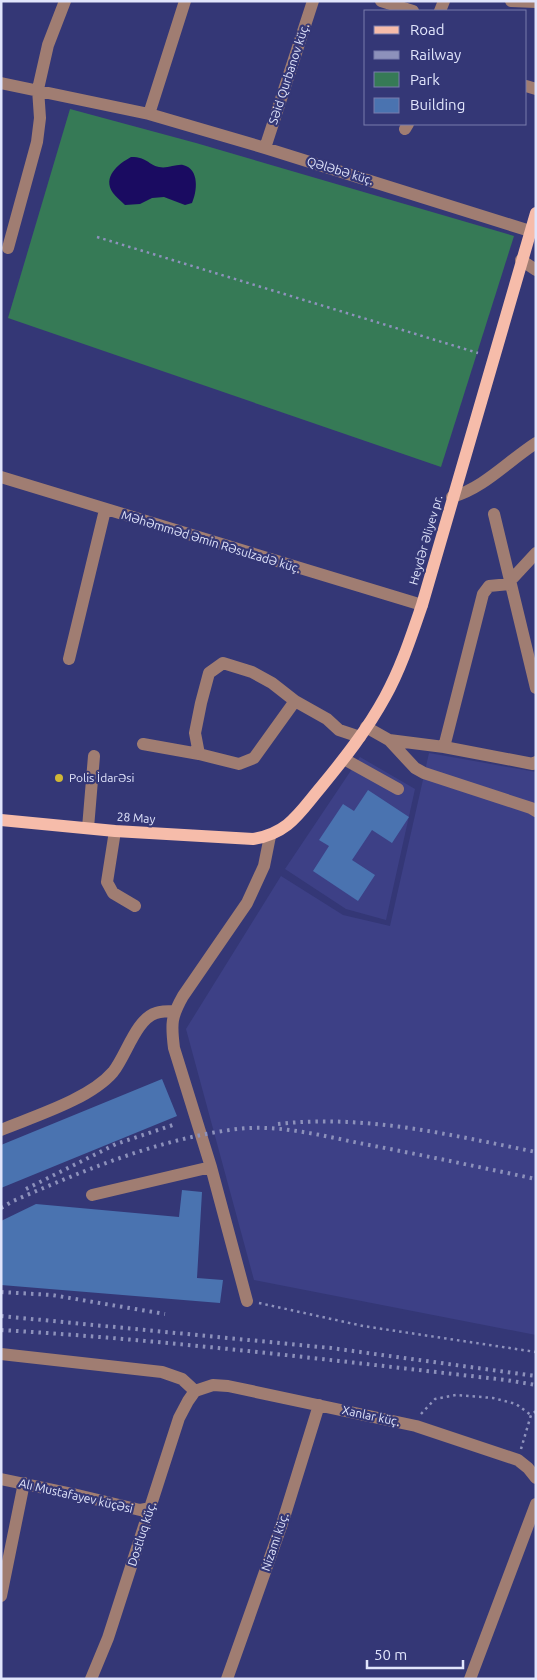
<svg xmlns="http://www.w3.org/2000/svg" width="537" height="1680" viewBox="0 0 537 1680" font-family="Ubuntu,sans-serif">
  <style>
    .built { fill: #3d4086 }
    .green { fill: #367a56 }
    .water { fill: #1a0b61 }
    .building { fill: #4a73b0 }
    .lines { fill: none; stroke-linecap: round; stroke-linejoin: round }
    .path { stroke: #8e92bc; stroke-width: 2.5; stroke-dasharray: 2.5 4; stroke-linecap: butt }
    .minor { stroke: #a07d72; stroke-width: 12 }
    .major { stroke: #f6bcaa; stroke-width: 12 }
    .rail { stroke: #8d91bb; stroke-width: 4; stroke-dasharray: 2.5 5; stroke-linecap: butt }
    .poi-dot { fill: #d0b736; stroke: #343776; stroke-width: 2 }
    .labels { text-anchor: middle; stroke-width: 4.5; stroke-linejoin: round; paint-order: stroke }
    .street-label { font-size: 12px; fill: #e1e5fc; stroke: #343776 }
    .poi-label { font-size: 12px; fill: #e1e5fc; stroke: #343776; text-anchor: start }
  </style>
  <rect width="100%" height="100%" fill="#343776"/>
  <path class="built" d="M429,753L536,772V1335L254,1280L186,1029L281,876L343,915L390,926Z
    M360,757L415,789L386,920L346,909L285,869Z"/>
  <path class="green" d="M70,109L196,143L514,236L441,467L8,318Z"/>
  <path class="water" d="M131,157C148,157 148,165 159,167C167,169 176,164 183,165C200,169 197,192 192,203L185,205L164,197L152,198L140,204L125,205C121,201 116,197 113,193C102,177 118,164 131,157Z"/>
  <path class="building" d="M368,790L409,817L392,843L372,830L352,860L375,875L358,901L313,871L329,846L319,840L343,804L354,811Z
    M162,1079L177,1116L1,1188V1145Z
    M182,1190L202,1192L197,1278L223,1280L220,1303L1,1285V1221L36,1204L179,1217Z"/>
  <g class="lines">
    <path class="path" d="M97,237L478,353
      M259,1303L363,1326L536,1352
      M421,1414L435,1399L456,1395L493,1398L516,1404L531,1415
      M521,1449L531,1415L536,1411"/>
    <path class="minor" d="M381,1L413,11
      M511,1L536,2
      M440,11L444,1
      M1,83L149,114L265,148L530,231
      M526,86L536,89
      M149,114L185,1
      M405,129L408,124
      M265,148L313,1
      M8,248L37,142L40,118L38,89L48,45L65,1
      M521,260L536,270
      M1,477L422,605
      M452,497C484,488 508,461 536,443
      M494,514L536,688
      M69,659L105,510
      M295,701L254,758L239,764L199,754L195,733L201,703L209,673L223,663L252,672L272,683L295,701L327,719L339,730L360,737
      M366,727L389,740L444,747L533,764L536,762
      M389,740L415,768L424,773L531,808L536,811
      M143,744L199,754
      M444,747L483,594L489,586L510,584L511,580L536,553
      M344,759L398,789
      M88,828L94,756
      M115,831L107,882L113,893L135,906
      M1,1130C35,1116 90,1099 113,1072C126,1056 136,1019 156,1013C162,1011 169,1011 175,1011
      M92,1195L211,1167
      M247,1301L211,1167L174,1048C171,1024 171,1017 183,996L247,903L264,866L270,836
      M1,1354L162,1372L182,1379L195,1391
      M195,1391L213,1385L228,1386L416,1426L518,1460L528,1468L536,1478
      M1,1479L73,1494L140,1510L151,1508
      M1,1596L24,1483
      M91,1679L108,1638L179,1418L188,1401L195,1391
      M227,1679L283,1521L319,1405
      M470,1679L536,1504"/>
    <path class="major" d="M1,820L115,831L253,839C289,833 299,813 321,787C344,759 367,730 385,697C401,668 411,637 422,605L536,213"/>
    <path class="rail" d="M278,1124C365,1114 451,1135 536,1152
      M26,1189L116,1144L173,1125
      M1,1208L13,1201C85,1170 158,1139 237,1129C279,1124 323,1136 364,1144C422,1155 479,1167 536,1179
      M1,1292L52,1295L165,1314
      M1,1316L331,1348L536,1376
      M1,1330C170,1340 338,1361 506,1380L536,1385"/>
  </g>
  <circle class="poi-dot" cx="59" cy="778" r="5"/>
  <g class="labels">
    <g class="street-label">
      <text transform="translate(289 74) rotate(-72)" y="4">Səid Qurbanov küç.</text>
      <text transform="translate(340 171) rotate(17)" y="4">Qələbə küç.</text>
      <text transform="translate(426 540) rotate(-74)" y="4">Heydər Əliyev pr.</text>
      <text transform="translate(211 542) rotate(17)" y="4">Məhəmməd Əmin Rəsulzadə küç.</text>
      <text transform="translate(136 818) rotate(4)" y="4">28 May</text>
      <text transform="translate(371 1416) rotate(12)" y="4">Xanlar küç.</text>
      <text transform="translate(76 1496) rotate(13)" y="4">Alı Mustafayev küçəsi</text>
      <text transform="translate(142 1534) rotate(-72)" y="4">Dostluq küç.</text>
      <text transform="translate(275 1542) rotate(-71)" y="4">Nizami küç.</text>
    </g>
    <g class="poi-label">
      <text x="69" y="782">Polis İdarəsi</text>
    </g>
  </g>
  <rect width="537" height="1680" fill="none" stroke="#e1e5fc" stroke-width="5"/>
  <rect x="364" y="10" width="162" height="115" fill="#343776" stroke="#797dac"/>
  <rect x="374" y="26" width="25" height="8" fill="#f6bcaa" stroke="#797dac"/>
  <text x="410" y="35" font-size="15" fill="#e1e5fc">Road</text>
  <rect x="374" y="51" width="25" height="8" fill="#8d91bb" stroke="#797dac"/>
  <text x="410" y="60" font-size="15" fill="#e1e5fc">Railway</text>
  <rect x="374" y="72" width="25" height="15" fill="#367a56" stroke="#797dac"/>
  <text x="410" y="85" font-size="15" fill="#e1e5fc">Park</text>
  <rect x="374" y="98" width="25" height="15" fill="#4a73b0" stroke="#797dac"/>
  <text x="410" y="110" font-size="15" fill="#e1e5fc">Building</text>
  <path d="M367 1660v8h96v-8" fill="none" stroke="#e1e5fc" stroke-width="2.5"/>
  <text x="374" y="1660" font-size="15" fill="#e1e5fc" stroke="#343776" stroke-width="4" paint-order="stroke">50 m</text>
</svg>
